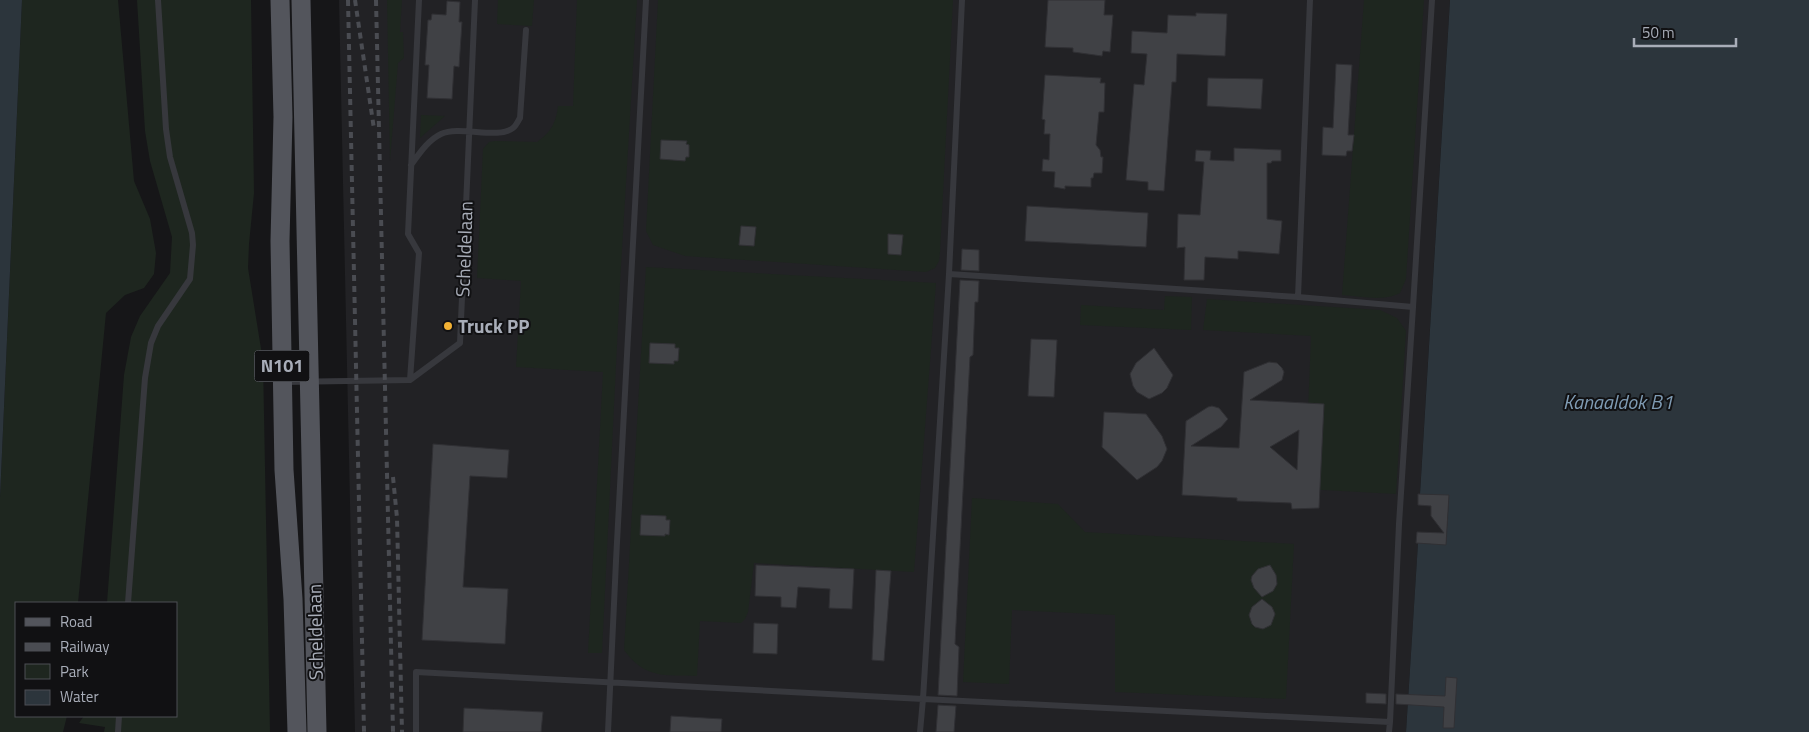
<svg xmlns="http://www.w3.org/2000/svg" width="1809" height="732" viewBox="0 0 1809 732" font-family="'Titillium Web',sans-serif">
  <style>
    .built { fill: #222225 }
    .green { fill: #1e261f }
    .water { fill: #2c353c }
    .building { fill: #404145; stroke: #303034; fill-rule: evenodd }
    .lines { fill: none; stroke-linecap: round; stroke-linejoin: round }
    .lane { stroke: #37383d; stroke-width: 6 }
    .primary { stroke: #53555c; stroke-width: 19 }
    .rail { stroke: #4a4c52; stroke-width: 4; stroke-dasharray: 6 5; stroke-linecap: butt }
    .poi-dot { fill: #f2b134; stroke: #111113; stroke-width: 2 }
    .labels { text-anchor: middle; stroke-width: 4; stroke-linejoin: round; paint-order: stroke }
    .shield { fill: #111113; stroke: #7b7e86; stroke-width: 1 }
    .shield-label { font-size: 18px; font-weight: bold; fill: #a8adb8 }
    .street-label { font-size: 19px; fill: #a8adb8; stroke: #111113 }
    .poi-label { font-size: 19px; font-weight: bold; fill: #a8adb8; stroke: #111113; text-anchor: start }
    .water-label { font-size: 20px; font-style: italic; fill: #7f9bb3; stroke: #111113 }
  </style>
  <rect width="100%" height="100%" fill="#161618"/>
  <path class="built" d="M339,0H1450L1420,493L1449,495L1446,545L1418,544L1406,732H355Z"/>
  <path class="green" d="M22,0H118L134,181L150,219L156,253L154,274L144,288L125,295L106,313L78,603H16V716H67L63,732H0V498Z
    M137,0H251L254,193L249,244L248,268L263,361L270,732H104L105,727L79,723L84,716H176V603H107L124,375L131,337L140,316L170,273L172,237L150,161L145,131Z
    M387,0H402L400,32H403L404,58L398,63L390,161Z
    M498,0H534L532,26L497,24Z
    M577,0H637L620,283L602,653H588L603,372L516,367L521,281L477,278L483,149L489,142L495,141L537,142C551,132 556,123 558,106H573Z
    M658,0H953L940,252L939,261L935,268L926,272L685,256L653,245L646,231Z
    M1364,0H1424L1406,279L1400,293C1383,302 1361,296 1342,295Z
    M421,115L445,116L420,138Z
    M646,267L936,283L914,572L754,563L748,612L745,619L741,623L700,621L697,676C665,675 645,679 624,650Z
    M1165,296L1192,297L1191,330L1080,325L1081,305L1164,310Z
    M1207,299L1380,310L1397,318L1406,331L1396,494L1305,489L1311,336L1203,330Z
    M972,498L1058,504L1085,532L1294,544L1286,699L1115,692V615L1012,610L1009,684L963,682Z"/>
  <path class="water" d="M0,0H22L0,498Z
    M1450,0H1809V732H1406L1418,543L1446,544L1449,496L1420,494Z"/>
  <path class="building" d="M1048,0H1105L1104,15H1113L1110,52L1103,51L1102,56L1073,52V48L1045,47Z
    M447,1L460,2L459,22H462L459,67L454,66L452,99L427,98L429,65H425L428,20H431L432,14L446,15Z
    M1196,13L1227,14L1225,56L1177,54L1176,82H1172L1164,191L1148,190V182L1126,180L1134,84L1144,85L1147,54L1131,53L1132,31L1167,33L1168,15L1196,16Z
    M1336,64L1352,65L1348,135H1354L1352,151H1347L1346,156L1322,155L1323,127L1333,128Z
    M1045,75L1101,78L1100,83H1105L1104,112H1099L1096,145L1100,150L1101,157H1103L1102,173H1094L1093,178H1091V187L1065,186V189L1054,187L1055,172L1042,171L1043,159L1049,160L1050,134H1044L1045,120L1042,119Z
    M1208,78L1263,79L1261,109L1207,106Z
    M661,140L687,141L686,144L689,145V157H686L685,161L660,159Z
    M1234,148L1281,150V161H1272L1271,163H1267V219L1282,221L1279,254L1238,251V259L1205,257L1204,280H1184L1185,247L1177,248L1178,214L1200,215L1204,162L1195,161L1196,150L1211,151L1210,160L1234,161Z
    M1027,206L1148,213L1146,247L1025,241Z
    M741,226L756,227L754,246L739,245Z
    M888,234L903,235L901,255L888,254Z
    M962,249L979,250V271L961,270Z
    M960,280L979,281L978,302H975L973,355L970,357L955,644L959,647L957,696L938,695Z
    M1031,339L1057,340L1054,397L1028,396Z
    M650,343L675,344V348H679L678,361H674V364L649,363Z
    M1154,348L1173,375L1167,388L1162,393L1149,399L1137,392L1133,386L1130,374L1136,363Z
    M1269,362L1277,363L1282,368L1284,372L1282,380L1250,400L1324,404L1319,508L1292,509L1291,503L1237,501V498L1182,495L1186,421L1208,407L1212,406L1219,408L1228,419L1221,427L1191,446L1239,448L1244,372ZM1299,430L1297,470L1270,447Z
    M1104,412L1146,414L1162,436L1167,449L1162,461L1157,467L1137,480L1102,447Z
    M433,444L509,450L507,478L470,476L463,587L508,589L505,644L422,640Z
    M1418,494L1449,495L1446,545L1416,543L1417,532L1444,533L1431,516V506L1418,505Z
    M641,515L666,516V520H670L669,535L665,534V536L640,535Z
    M756,565L854,569L852,609L829,608L830,589L798,587L796,608L781,607V597L755,596Z
    M1270,565L1276,575L1277,584L1273,591L1262,597L1254,588L1251,580L1252,576L1258,569Z
    M876,570L891,571L884,661L872,660Z
    M1262,599L1272,607L1275,614L1271,625L1263,629L1255,627L1252,624L1249,615L1252,607Z
    M754,623L778,624L777,654L753,653Z
    M1446,677L1457,678L1454,728H1443L1444,707L1396,704V694L1445,696Z
    M1366,693L1386,694V704L1366,703Z
    M938,705L956,706L954,732H936Z
    M464,708L543,712L541,732H463Z
    M671,716L722,719L721,732H670Z"/>
  <g class="lines">
    <path class="lane" d="M411,165C419,154 428,140 441,134C460,125 498,140 513,128C516,126 518,121 520,118L526,30
      M949,274L1298,297L1310,0
      M1298,297L1413,307L1432,0
      M410,380L419,253L408,234L419,0
      M284,382L410,380L460,343L475,0
      M128,603L145,378L151,343L158,326L190,279L193,245L192,233L170,157L166,129L158,0
      M118,732L119,716
      M416,732V672L923,699L949,274L962,0
      M608,732L616,561L646,0
      M920,732L923,699L1390,722L1399,524L1413,307
      M1389,732L1390,722"/>
    <path class="primary" d="M280,0L283,117L280,241L284,470L293,599L297,732
      M301,0L317,732"/>
    <path class="rail" d="M348,0L364,732
      M355,0L374,129
      M376,0L393,732
      M393,477L397,518L402,732"/>
  </g>
  <circle class="poi-dot" cx="448" cy="326" r="5"/>
  <g class="labels">
    <rect class="shield" x="254.5" y="350.5" width="55" height="31" rx="4"/>
    <g class="shield-label">
      <text x="282" y="372">N101</text>
    </g>
    <g class="street-label">
      <text transform="translate(464 249) rotate(-88)" y="7">Scheldelaan</text>
      <text transform="translate(315 632) rotate(-91)" y="7">Scheldelaan</text>
    </g>
    <g class="poi-label">
      <text x="458" y="333">Truck PP</text>
    </g>
    <g class="water-label">
      <text x="1618" y="409">Kanaaldok B1</text>
    </g>
  </g>
  <rect x="15" y="602" width="162" height="115" fill="#111113" stroke="#4d4f55"/>
  <rect x="25" y="618" width="25" height="8" fill="#53555c" stroke="#4d4f55"/>
  <text x="60" y="627" font-size="15" fill="#a8adb8">Road</text>
  <rect x="25" y="643" width="25" height="8" fill="#4a4c52" stroke="#4d4f55"/>
  <text x="60" y="652" font-size="15" fill="#a8adb8">Railway</text>
  <rect x="25" y="664" width="25" height="15" fill="#1e261f" stroke="#4d4f55"/>
  <text x="60" y="677" font-size="15" fill="#a8adb8">Park</text>
  <rect x="25" y="690" width="25" height="15" fill="#2c353c" stroke="#4d4f55"/>
  <text x="60" y="702" font-size="15" fill="#a8adb8">Water</text>
  <path d="M1634 38v8h102v-8" fill="none" stroke="#a8adb8" stroke-width="2.5"/>
  <text x="1642" y="38" font-size="15" fill="#a8adb8" stroke="#111113" stroke-width="4" paint-order="stroke">50 m</text>
</svg>
